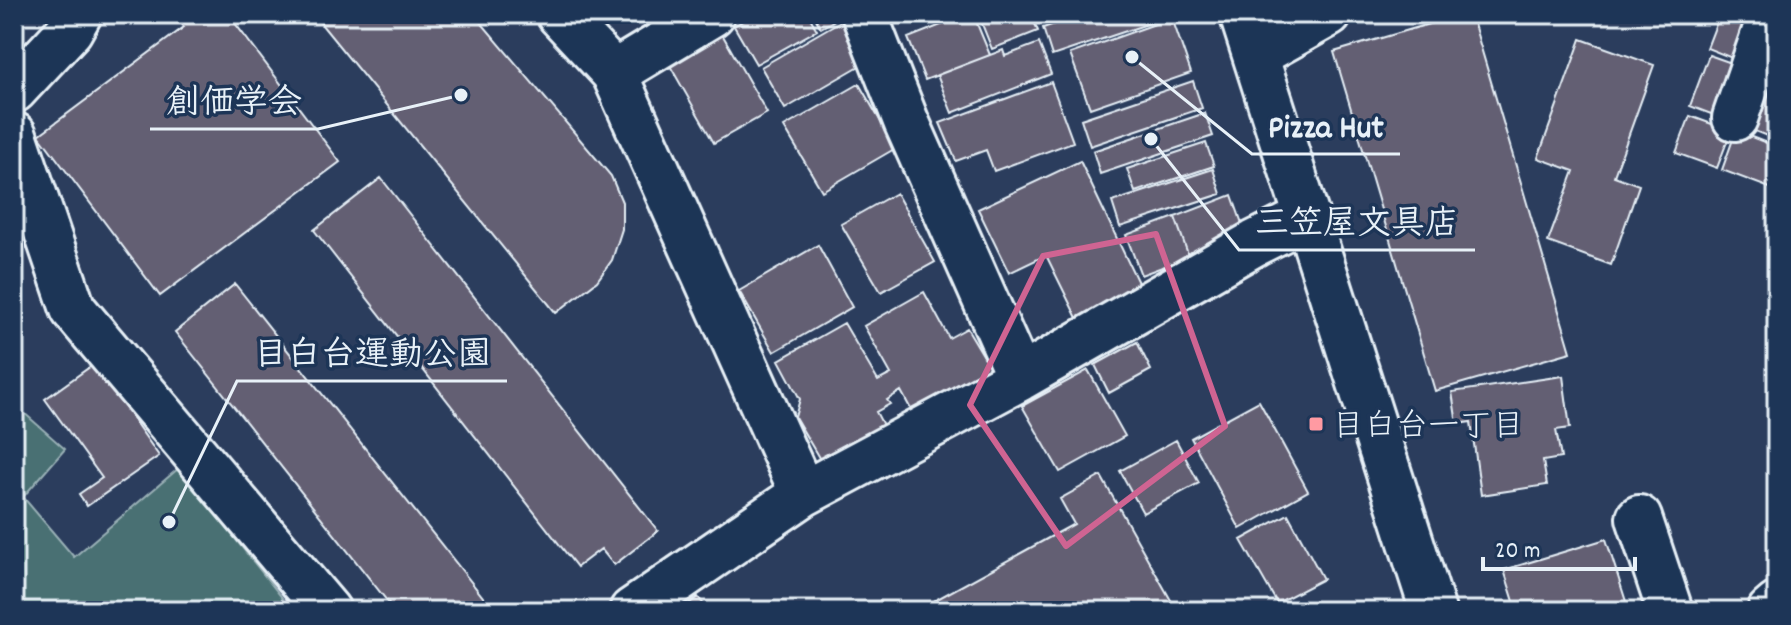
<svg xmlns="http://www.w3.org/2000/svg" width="1791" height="625" viewBox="0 0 1791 625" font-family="Dekko,'Klee One',sans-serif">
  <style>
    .green { fill: #4a7073; stroke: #99b0b6; stroke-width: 2 }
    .building { fill: #635e73; stroke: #e8f1f8; stroke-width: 2 }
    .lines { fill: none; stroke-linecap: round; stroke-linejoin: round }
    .minor-casing { stroke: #e8f1f8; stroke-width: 50 }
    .major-casing { stroke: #e8f1f8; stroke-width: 50 }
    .minor { stroke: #1d3557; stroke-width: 44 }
    .major { stroke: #1d3557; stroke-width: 44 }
    .marked { fill: none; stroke: #cf6492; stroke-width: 6; stroke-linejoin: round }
    .poi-dot { fill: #ff9aa2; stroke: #1d3557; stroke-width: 3 }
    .labels { text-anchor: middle; stroke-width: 7; stroke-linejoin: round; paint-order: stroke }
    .poi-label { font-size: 32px; fill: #e8f1f8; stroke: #1d3557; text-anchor: start }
    .leader { fill: none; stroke: #e8f1f8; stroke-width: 3 }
    .callout-dot { fill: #e8f1f8; stroke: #1d3557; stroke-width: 3 }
    .callout-label { font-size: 34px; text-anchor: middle; font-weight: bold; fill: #e8f1f8; stroke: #1d3557; stroke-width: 7; stroke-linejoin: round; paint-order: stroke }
  </style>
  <rect width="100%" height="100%" fill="#2b3d5d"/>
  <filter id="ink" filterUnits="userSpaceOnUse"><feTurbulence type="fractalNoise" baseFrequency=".0125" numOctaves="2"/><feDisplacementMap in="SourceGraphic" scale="16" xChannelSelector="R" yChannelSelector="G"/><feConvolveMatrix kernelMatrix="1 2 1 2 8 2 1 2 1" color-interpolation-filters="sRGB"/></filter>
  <g filter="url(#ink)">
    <path class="green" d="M14,404L65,449L23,497L74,557L179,468L283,599L270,611H14Z"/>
    <path class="building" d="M174,14H228L340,162L160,296L39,135L184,27Z
      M313,14H474L611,176L622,202V229L612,260L597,281L556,313Z
      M755,14H808L817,30L756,64L734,26Z
      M813,14H845L821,28Z
      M969,14H973L990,55L925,80L908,38Z
      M978,14H1031L1038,31L992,49Z
      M1037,14H1072L1041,24Z
      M1084,14H1171V16L1052,56L1043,28Z
      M1463,14H1471L1571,352L1435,391L1334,52Z
      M1720,14H1754L1737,60L1707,48Z
      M1172,18L1191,73L1090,108L1070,54Z
      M844,19L868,61L785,109L761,67Z
      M722,34L767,113L714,143L669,64Z
      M1581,39L1654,65L1614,176L1639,185L1611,265L1548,242L1574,171L1538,158Z
      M1039,43L1051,74L952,113L937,75L1003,50L1005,56Z
      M1777,47V88L1763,83Z
      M1709,55L1743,67L1724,119L1690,106Z
      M1193,81L1202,108L1090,146L1081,119Z
      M1051,82L1073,142L994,171L986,150L956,161L940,123Z
      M1763,83L1777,88V140L1747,128Z
      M859,84L896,148L822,191L784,127Z
      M1205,113L1213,136L1100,174L1093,151Z
      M1690,116L1731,131L1717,168L1676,153Z
      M1736,131L1777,147V185L1775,190L1722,170Z
      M1206,143L1214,166L1135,192L1127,169Z
      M1080,161L1141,289L1077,318L1046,255L1009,273L978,209Z
      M1213,169L1221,194L1120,227L1112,202Z
      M381,178L658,531L614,565L601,549L577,567L314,230Z
      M896,193L935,262L881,292L841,224Z
      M1232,195L1246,235L1189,257L1175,217Z
      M1175,217L1189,257L1141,275L1126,235Z
      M818,245L852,307L774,352L739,291Z
      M235,284L494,611H395L175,332Z
      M924,292L949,338L967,328L992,370L914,415L901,391L887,400L890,404L876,412L884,427L822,463L795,417L800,399L779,360L844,323L878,381L891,374L864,326Z
      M1137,342L1151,370L1109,393L1095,365Z
      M94,364L159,456L87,506L79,494L102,478L45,399Z
      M1088,370L1125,436L1060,472L1022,406Z
      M1563,376L1570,428L1556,430L1561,458L1543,461L1547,485L1481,495L1471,422L1457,424L1452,392Z
      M1259,401L1308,491L1240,529L1191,438Z
      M1176,440L1199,483L1143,513L1120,471Z
      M1101,476L1177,611H934L930,603L1074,524L1060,499Z
      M1288,514L1323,579L1277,603L1241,540Z
      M1606,539L1629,611H1517L1504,570Z
      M698,597L709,611H679Z"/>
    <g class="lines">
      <defs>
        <path id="minor" d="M559,14L614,73L803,494
          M864,14L906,121L1020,378
          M1256,55L1329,14
          M614,73L712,14
          M14,90L70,30L79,14
          M1735,118L1771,14
          M14,135L73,309L328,611
          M1639,518L1670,611
          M632,611L803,494L1020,378L1255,243L1307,217
          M1770,611L1777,605"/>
        <path id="major" d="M1242,14L1433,611"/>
      </defs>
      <use href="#minor" class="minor-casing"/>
      <use href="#major" class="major-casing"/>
      <use href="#minor" class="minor"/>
      <use href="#major" class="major"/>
    </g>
  </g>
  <path class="marked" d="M1156,234L1225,426L1066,546L970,405L1043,256Z"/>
  <rect class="poi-dot" x="1308" y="416" width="16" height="16" rx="4"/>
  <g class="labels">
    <g class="poi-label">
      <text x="1332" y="435">目白台一丁目</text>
    </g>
  </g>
  <path class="leader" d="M461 95L318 129H150M1132 57L1252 154H1400M1151 139L1239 250H1475M169 522L237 381H507"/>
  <g class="callout-dot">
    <circle cx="461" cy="95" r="8"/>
    <circle cx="1132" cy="57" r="8"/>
    <circle cx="1151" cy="139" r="8"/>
    <circle cx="169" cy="522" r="8"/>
  </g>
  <g class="callout-label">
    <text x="234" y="112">創価学会</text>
    <text x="1326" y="137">Pizza Hut</text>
    <text x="1357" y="233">三笠屋文具店</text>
    <text x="372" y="364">目白台運動公園</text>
  </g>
  <rect width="1791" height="625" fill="none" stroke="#1d3557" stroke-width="48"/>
  <rect x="24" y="24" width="1743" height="577" fill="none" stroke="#e8f1f8" stroke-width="3" filter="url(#ink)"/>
  <path d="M1483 557v12h152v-12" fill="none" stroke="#e8f1f8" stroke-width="4"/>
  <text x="1495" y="557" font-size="24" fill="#e8f1f8" stroke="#1d3557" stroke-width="6" paint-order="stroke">20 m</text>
</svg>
